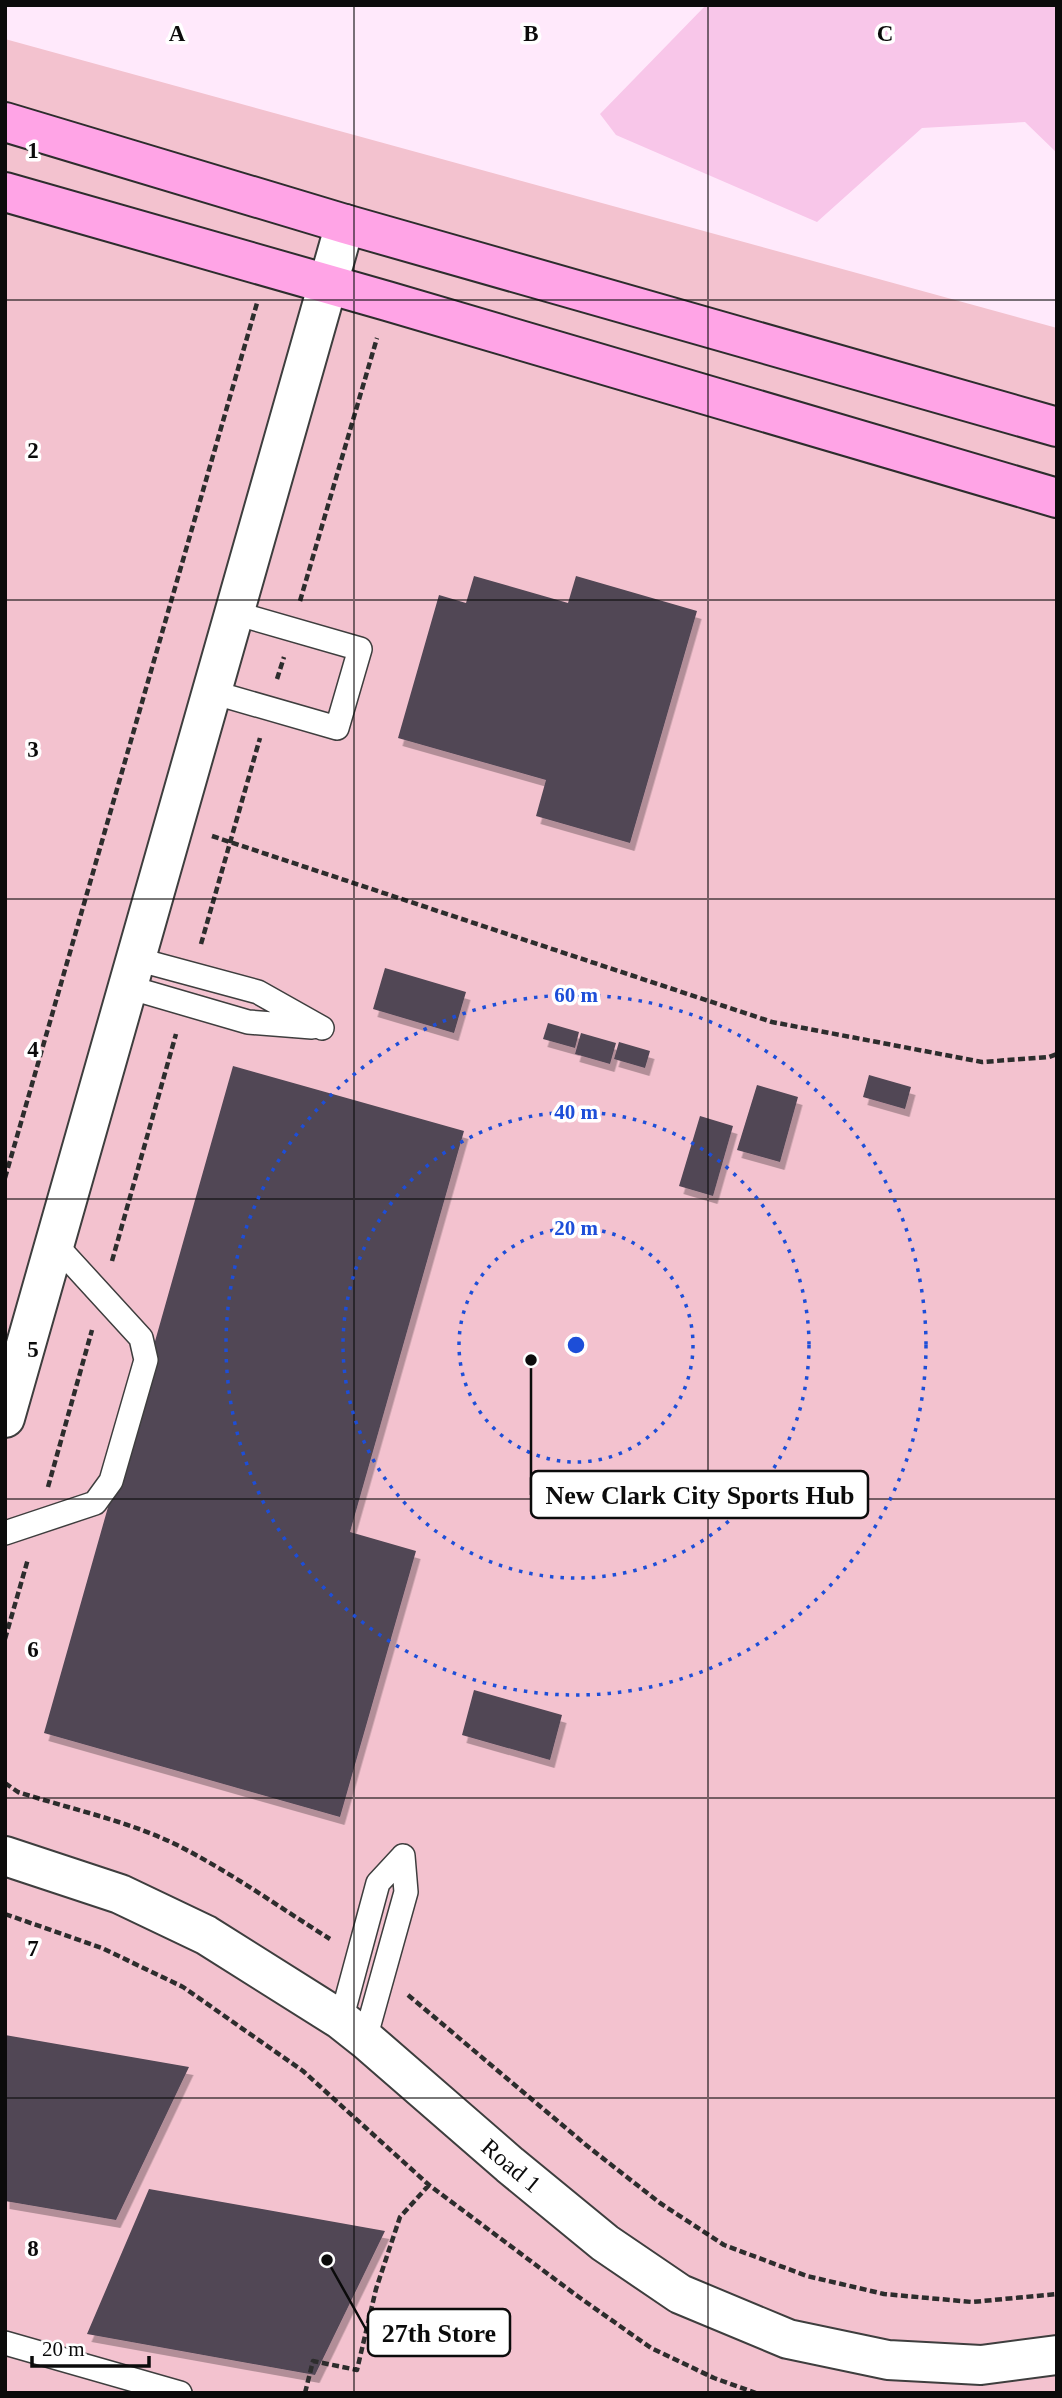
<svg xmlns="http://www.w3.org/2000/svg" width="1062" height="2398" viewBox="0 0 1062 2398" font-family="'Times New Roman',serif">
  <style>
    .farmland { fill: #f8c6e9 }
    .pitch { fill: #f3c2cf }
    .building { fill: #514654; filter: url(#shadow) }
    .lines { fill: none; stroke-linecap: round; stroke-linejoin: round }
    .lane-casing { stroke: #3e3e3e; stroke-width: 26 }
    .street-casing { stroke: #3e3e3e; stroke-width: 42 }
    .secondary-casing { stroke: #2d2d2d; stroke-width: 42 }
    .path { stroke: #2d2d2d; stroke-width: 4.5; stroke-dasharray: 7 3.5; stroke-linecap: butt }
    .lane { stroke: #fff; stroke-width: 23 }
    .street { stroke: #fff; stroke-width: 38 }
    .secondary { stroke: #ffa4e6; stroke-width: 38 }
    .grid { fill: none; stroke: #0b0b0b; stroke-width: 2; stroke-opacity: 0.55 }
    .ring { fill: none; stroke: #1d4ed8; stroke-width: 3.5; stroke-dasharray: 3.5 7 }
    .labels { text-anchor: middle; stroke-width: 7; stroke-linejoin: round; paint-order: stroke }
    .street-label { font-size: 24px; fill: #0b0b0b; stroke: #fff }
    .grid-label { font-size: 23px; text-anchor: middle; font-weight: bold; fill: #0b0b0b; stroke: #fff; stroke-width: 7; stroke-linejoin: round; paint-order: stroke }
    .centre { fill: #1d4ed8; stroke: #fff; stroke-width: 3.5 }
    .ring-label { font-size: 21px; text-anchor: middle; font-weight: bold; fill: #1d4ed8; stroke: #fff; stroke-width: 7; stroke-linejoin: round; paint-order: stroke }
    .leader { fill: none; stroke: #0b0b0b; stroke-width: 2.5 }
    .callout-dot { fill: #0b0b0b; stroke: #fff; stroke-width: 2.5 }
    .callout { fill: #fff; stroke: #0b0b0b; stroke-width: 2.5 }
    .callout-label { font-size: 26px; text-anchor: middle; font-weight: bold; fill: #0b0b0b }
  </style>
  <defs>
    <filter id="shadow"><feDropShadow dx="4.5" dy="8" stdDeviation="0" flood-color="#0004"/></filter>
  </defs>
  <rect width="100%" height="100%" fill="#ffe9fb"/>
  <path class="farmland" d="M706,5H1057V153L1025,122L922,128L817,222L616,135L600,114Z"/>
  <path class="pitch" d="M5,39L1057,328V2393H5Z"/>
  <path class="building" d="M474,576L568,603L576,576L697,611L630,843L536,816L546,780L398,738L439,595L466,603Z
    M385,968L466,992L454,1033L373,1009Z
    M548,1023L579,1032L575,1048L543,1039Z
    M581,1033L616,1043L610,1064L575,1054Z
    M619,1042L650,1051L645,1068L614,1059Z
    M233,1066L464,1131L350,1532L416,1551L340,1817L44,1733Z
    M869,1075L911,1087L905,1109L863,1097Z
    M757,1085L798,1097L780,1162L737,1150Z
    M700,1116L733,1126L713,1196L679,1186Z
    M474,1690L562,1715L550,1760L462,1735Z
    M5,2035L189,2067L116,2220L5,2201Z
    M149,2189L385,2231L315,2375L87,2334Z"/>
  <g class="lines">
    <defs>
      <path id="lane" d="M212,692L337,728L360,649L235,613
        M136,959L258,992L322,1028
        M128,987L248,1022L312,1027
        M5,1533L95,1503L111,1481L146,1360L141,1338L55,1244
        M341,2020L378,1883L403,1856
        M365,2039L406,1892L403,1856
        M5,2343L180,2393"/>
      <g id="street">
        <path d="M5,1418L345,224"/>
        <path id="s1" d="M5,1856L120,1894L206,1935L341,2020L365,2039L510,2165L605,2243L680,2294L788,2339L888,2360L981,2365L1057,2355"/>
      </g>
      <path id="secondary" d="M5,122L345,224L1057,427
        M5,192L387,301L1057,498"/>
    </defs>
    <use href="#lane" class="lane-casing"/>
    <use href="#street" class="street-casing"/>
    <use href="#secondary" class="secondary-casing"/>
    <path class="path" d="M300,601L377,338
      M277,679L284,657
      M212,836L772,1022L982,1062L1049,1057L1057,1054
      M201,944L260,738
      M5,1178L257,303
      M112,1261L176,1034
      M48,1487L92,1330
      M5,1639L28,1559
      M5,1783L18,1792C70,1809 125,1820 175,1844C229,1871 279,1907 330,1939
      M5,1914L102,1948L183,1987L303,2071L429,2185L576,2295L651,2348L714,2378L756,2393
      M408,1995L586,2145L660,2203L724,2245L807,2276L884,2294L972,2302L1057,2294
      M305,2393L313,2361L357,2370L376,2289L400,2217L429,2185"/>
    <use href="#lane" class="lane"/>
    <use href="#street" class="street"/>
    <use href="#secondary" class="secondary"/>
  </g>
  <path class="grid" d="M354,5V2393M708,5V2393M5,300H1057M5,600H1057M5,899H1057M5,1199H1057M5,1499H1057M5,1798H1057M5,2098H1057"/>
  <g class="ring">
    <circle cx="576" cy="1345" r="117"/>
    <circle cx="576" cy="1345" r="233"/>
    <circle cx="576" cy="1345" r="350"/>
  </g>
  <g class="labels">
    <g class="street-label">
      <text dy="8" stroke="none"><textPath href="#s1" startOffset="600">Road 1</textPath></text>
    </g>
  </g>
  <g class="grid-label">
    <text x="177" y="41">A</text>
    <text x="531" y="41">B</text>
    <text x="885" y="41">C</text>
    <text x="33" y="158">1</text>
    <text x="33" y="458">2</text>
    <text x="33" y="757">3</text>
    <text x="33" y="1057">4</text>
    <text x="33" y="1357">5</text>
    <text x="33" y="1657">6</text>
    <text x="33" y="1956">7</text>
    <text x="33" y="2256">8</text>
  </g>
  <circle cx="576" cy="1345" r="10" class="centre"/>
  <g class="ring-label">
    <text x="576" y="1002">60 m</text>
    <text x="576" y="1119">40 m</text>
    <text x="576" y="1235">20 m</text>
  </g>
  <path class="leader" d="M531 1360L531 1495M327 2260L368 2333"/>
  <g class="callout-dot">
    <circle cx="531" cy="1360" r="7"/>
    <circle cx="327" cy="2260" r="7"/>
  </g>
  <g class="callout">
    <rect x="531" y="1471" width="337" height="47" rx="7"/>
    <rect x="368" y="2309" width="142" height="47" rx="7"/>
  </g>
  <g class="callout-label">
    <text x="700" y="1504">New Clark City Sports Hub</text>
    <text x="439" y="2342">27th Store</text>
  </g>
  <rect width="1062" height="2398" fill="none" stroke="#0b0b0b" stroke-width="14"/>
  <path d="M32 2356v10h117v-10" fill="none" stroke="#0b0b0b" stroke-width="3.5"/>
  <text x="42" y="2356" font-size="21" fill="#0b0b0b" stroke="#ffffff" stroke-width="5" paint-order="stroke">20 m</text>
</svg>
